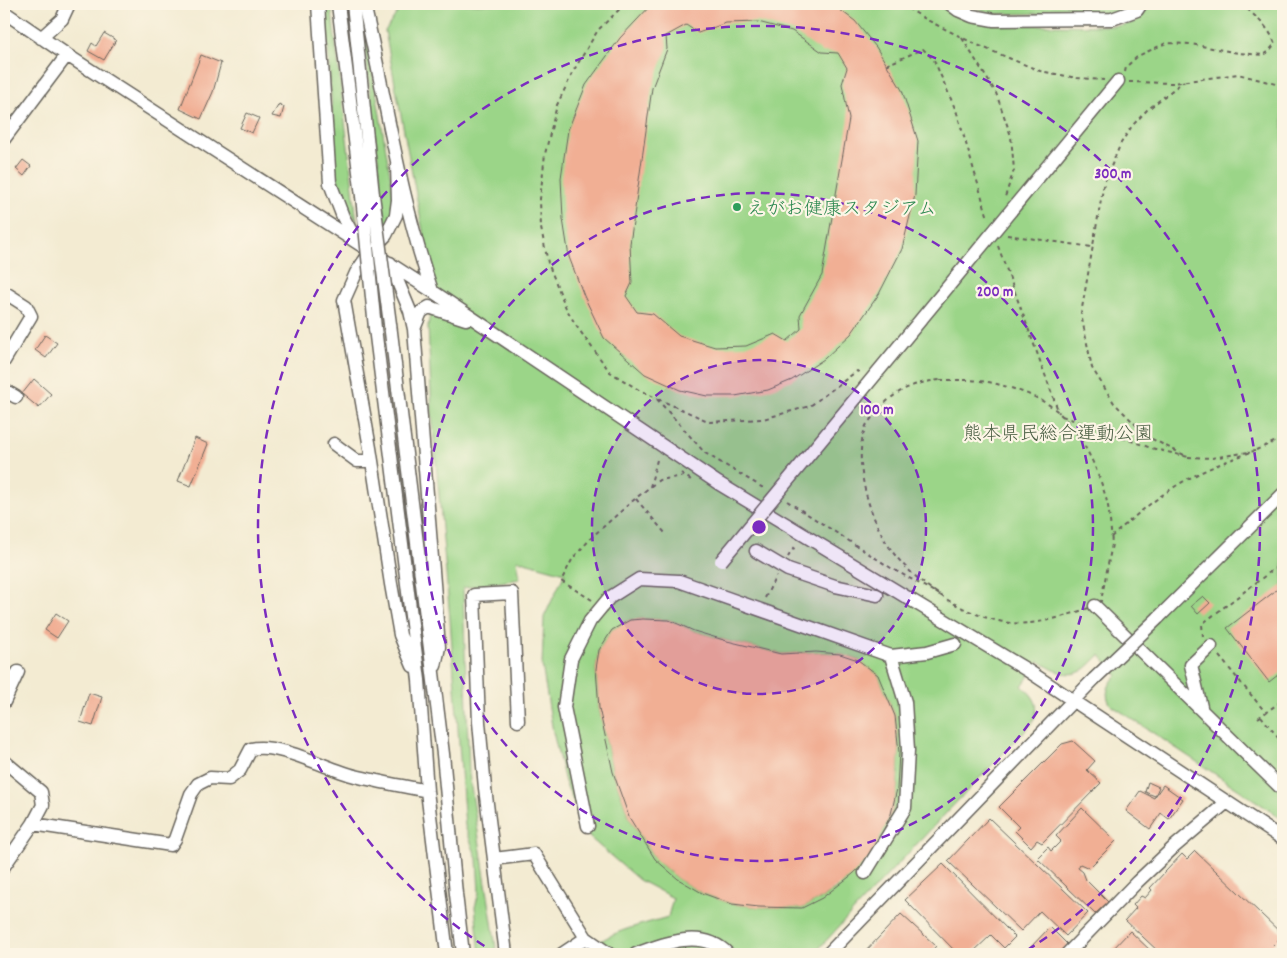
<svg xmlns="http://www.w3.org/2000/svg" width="1287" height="958" viewBox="0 0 1287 958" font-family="Dekko,'Klee One',sans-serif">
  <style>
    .green { fill: #9bd588; stroke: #5c7852; fill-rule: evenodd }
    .building { fill: #f1af94; fill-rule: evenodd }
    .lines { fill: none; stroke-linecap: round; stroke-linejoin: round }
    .minor-casing { stroke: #67645c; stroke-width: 15 }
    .path { stroke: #67645c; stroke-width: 2; stroke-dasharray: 4 4; stroke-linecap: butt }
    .minor { stroke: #fff; stroke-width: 12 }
    .minor-bridge-casing { stroke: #67645c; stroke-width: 15; stroke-linecap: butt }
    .minor-bridge { stroke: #fff; stroke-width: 12 }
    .ring { fill: none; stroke: #7b2cbf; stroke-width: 2.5; stroke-dasharray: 9 6 }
    .leisure-dot { fill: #2e9e5b; stroke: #fcf5e5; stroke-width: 2 }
    .labels { text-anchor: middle; stroke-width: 4.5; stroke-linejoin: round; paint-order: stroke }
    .leisure-label { font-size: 19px; fill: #27864d; stroke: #fcf5e5; text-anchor: start }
    .park-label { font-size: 19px; fill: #485d42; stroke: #fcf5e5 }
    .centre { fill: #7b2cbf; stroke: #fcf5e5; stroke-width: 2.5 }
    .ring-label { font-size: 15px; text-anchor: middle; font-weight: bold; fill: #7b2cbf; stroke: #fcf5e5; stroke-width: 4.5; stroke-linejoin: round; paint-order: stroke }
  </style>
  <rect width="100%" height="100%" fill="#fcf5e5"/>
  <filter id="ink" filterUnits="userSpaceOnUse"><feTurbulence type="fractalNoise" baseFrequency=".02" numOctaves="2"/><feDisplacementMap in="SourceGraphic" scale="10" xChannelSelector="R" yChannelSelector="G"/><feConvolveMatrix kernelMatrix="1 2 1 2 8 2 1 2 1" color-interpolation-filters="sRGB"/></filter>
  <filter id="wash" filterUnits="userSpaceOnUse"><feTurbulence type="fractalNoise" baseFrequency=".0096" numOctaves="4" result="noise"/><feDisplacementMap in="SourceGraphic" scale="20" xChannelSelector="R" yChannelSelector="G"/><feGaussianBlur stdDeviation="1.12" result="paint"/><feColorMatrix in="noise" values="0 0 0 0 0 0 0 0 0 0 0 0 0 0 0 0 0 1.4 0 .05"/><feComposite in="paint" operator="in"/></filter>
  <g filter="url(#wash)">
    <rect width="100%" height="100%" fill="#f3ebd2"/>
    <path class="green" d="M325,4H331L357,222L342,195L336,172Z
      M403,4H939C969,28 1006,25 1043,25C1066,25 1089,26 1112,26C1133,25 1140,22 1150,4H1283V819L1111,705C1103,694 1109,683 1117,675L1100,655C1095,659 1090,665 1085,669C1069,680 1052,670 1039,661L1022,686C1037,699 1041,707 1031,725C1003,753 976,782 949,810C904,858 858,905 814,954H586C603,932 642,925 668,917L673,898L639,880L589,837L565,782L553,732L542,665L544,617L565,573L517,560L520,579L463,588L469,774L497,954H480L475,907L479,892L477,859L465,826L450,619L432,415L428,326L434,289L385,31ZM643,619L669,620L694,631L727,641L781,654L816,652L840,654L858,660L878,675L895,716L899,752L897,789L891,814L870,857L836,889L822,898L802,908L759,907L732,904L702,893L678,879L655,859L629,817L613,772L599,708L596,669L599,650L612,630L630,620Z
      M959,4H1136L1122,13L995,14Z
      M360,8L376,91L394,198L393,210L386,228Z"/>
    <g id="blocks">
      <path class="building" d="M652,4H832L855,21L876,47L902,90L918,141L915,195L902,249L879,294L851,334L824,359L792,380L768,390L735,396H707L680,390L645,374L604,338L584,296L569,257L563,219L561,178L568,130L586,85L620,38ZM758,22L792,31L822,52L838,53L847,68L842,84L849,119L822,275L800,315L801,329L787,341L775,334L746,346L715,347L679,336L653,314L637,312L626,296L632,283L630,244L652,88L667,49L666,36L686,25L698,33L726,23Z
        M104,33L116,40L104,60L88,51L92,43L96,46Z
        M201,55L221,63L213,92L201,119L180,109Z
        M279,104L284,107L281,118L272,116Z
        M247,113L259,118L252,133L240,128Z
        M23,160L31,166L24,176L16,169Z
        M45,335L57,343L46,358L35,350Z
        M34,379L51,394L39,408L22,394Z
        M195,438L208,444L191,486L178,481Z
        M1283,585V671L1269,682L1227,628Z
        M1203,596L1210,603L1198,614L1191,606Z
        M56,613L68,621L57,638L45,630Z
        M643,619L669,620L694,631L727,641L781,654L816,652L840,654L858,660L878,675L895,716L899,752L897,789L891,814L871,857L853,874L822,898L802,908L759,907L732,904L702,893L678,879L655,859L629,817L613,772L599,708L596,669L599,650L612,630L630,620Z
        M89,693L102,697L93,726L80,722Z
        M1073,741L1095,761L1087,770L1101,783L1042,843L1037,840L1031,847L1015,831L1019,827L999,807L1062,744Z
        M1148,782L1159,787L1155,796L1145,792Z
        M1163,785L1183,799L1169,819L1161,813L1150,829L1126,811L1140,791L1154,798Z
        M1082,808L1116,841L1089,868L1080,864L1078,868L1083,872L1086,880L1108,902L1095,914L1037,858L1048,847L1051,851L1061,841L1056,836Z
        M989,818L1088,913L1066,936L1040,911L1021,931L948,861Z
        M1195,851L1283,935L1264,954H1161L1125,920L1136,908L1133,905L1141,896L1145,898L1152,890L1150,888L1182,854L1187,859Z
        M943,864L1015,937L1004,948L991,935L971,954H958L905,900Z
        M901,914L936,946L929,954H863Z
        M1050,927L1070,947L1063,954H1030L1027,951Z
        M1130,931L1154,954H1114L1111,951Z"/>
    </g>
  </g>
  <g filter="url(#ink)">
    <use href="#blocks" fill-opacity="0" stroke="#67645c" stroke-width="1"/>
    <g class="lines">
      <defs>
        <path id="minor" d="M318,4L330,183L343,217L357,242
          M338,4L362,196
          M353,4L373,195
          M364,4C386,100 400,198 432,291
          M950,4L958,10L972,16L994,20L1112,19L1137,10L1141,4
          M4,12L67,55L432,291L718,483L1027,670L1283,839
          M41,38L62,19L69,4
          M4,139L67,55
          M397,164L398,200L396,215L386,235L371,251L356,273L344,300L370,448L391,584L400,635L413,666
          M390,263L410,311L414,329
          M4,292L26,306L31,316L4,361
          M390,324L443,754L456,894L463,954
          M375,328L419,680L427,791L447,954
          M4,390L16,397
          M334,444L357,461H372
          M804,461L1118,81
          M756,551L788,570L835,586L877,595
          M1095,606L1283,790
          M1158,618L1283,494
          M435,666L439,647L414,329L421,312L429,307L466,319
          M4,702L18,672
          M1201,707L1191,665L1211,646
          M4,761L41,792L43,805L33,824
          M588,826L564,707L571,659L590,621L609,598L639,579L679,581L891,656L927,652L955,644
          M494,859L534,854L586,938L562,954
          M4,866L33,824L171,845L175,839L191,794L198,784L210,778L229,779L240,770L251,749C278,742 327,769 355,776C379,782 403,786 427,791
          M865,873L905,808L908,750L905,702L891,656
          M586,938L609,954
          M506,954L485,788L479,722L474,595L512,593L518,721
          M636,954C664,943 703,928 728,954
          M828,954L1094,679
          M1067,954L1137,882L1174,847L1227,802"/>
      </defs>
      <use href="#minor" class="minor-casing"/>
      <path class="path" d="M625,4L598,30L574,70L557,105L545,154L540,199L541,228L548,263L566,308L577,327L610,372L639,390L656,398L705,453L765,489
        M901,4L927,20L975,44L1040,71L1077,78L1104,80
        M962,38L996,93L1011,136L1014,170L1004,200
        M886,65L923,49L934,60L957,113L988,218
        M1125,72L1126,67L1138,56L1166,43L1191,44L1238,53L1263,55L1267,53L1275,44C1270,27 1253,15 1242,4
        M1129,82L1173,83L1238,74L1283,86
        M1007,235L1092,247
        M998,246L1059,413
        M940,380C959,380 978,379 997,384C1016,389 1040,397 1056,410C1082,433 1100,472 1108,506C1110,518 1111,531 1112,544L1101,601L1095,606C1064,616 1032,629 999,621C960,612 920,586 895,555C871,525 851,463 866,426C868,422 872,418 875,414C894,391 911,383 940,380Z
        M658,399L710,422L763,419L810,406L857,371L861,374
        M1062,416L1151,448L1188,457
        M1256,450L1283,438
        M1184,455L1148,437L1114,403L1092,368L1081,314L1104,183L1121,143L1132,126L1147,110L1184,81
        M1188,457L1212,458L1255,451
        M681,473L691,480
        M650,487L658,456
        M636,499L665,533
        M787,501L891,568L940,595
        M1111,537C1135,516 1160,494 1188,479C1208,468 1230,460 1251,452
        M788,557L796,545
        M765,598L776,576
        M592,600L561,581L573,558L594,535L636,498L659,480L684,476
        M1203,637L1202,624L1283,562
        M1219,656L1266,713
        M1261,716L1283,744
        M1258,718L1283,700"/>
      <use href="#minor" class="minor"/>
      <defs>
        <path id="minor-bridge" d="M373,195L390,324
          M362,196L375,328
          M721,561L804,461
          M1094,679L1158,618"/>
      </defs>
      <use href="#minor-bridge" class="minor-bridge-casing"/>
      <use href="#minor-bridge" class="minor-bridge"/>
    </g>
  </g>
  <circle cx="759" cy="527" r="167" fill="#7b2cbf" fill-opacity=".12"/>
  <g class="ring">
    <circle cx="759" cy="527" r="167"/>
    <circle cx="759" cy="527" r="334"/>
    <path d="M497 954A501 501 0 1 1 1021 954"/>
  </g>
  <circle class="leisure-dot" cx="737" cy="207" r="5"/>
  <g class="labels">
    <g class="leisure-label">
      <text x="747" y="214">えがお健康スタジアム</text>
    </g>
    <g class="park-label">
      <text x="1058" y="439">熊本県民総合運動公園</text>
    </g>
  </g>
  <circle cx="759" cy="527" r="8" class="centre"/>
  <g class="ring-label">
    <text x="1113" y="178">300 m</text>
    <text x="995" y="296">200 m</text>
    <text x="877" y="414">100 m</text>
  </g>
  <rect width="1287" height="958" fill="none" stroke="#fcf5e5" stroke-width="20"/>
</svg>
